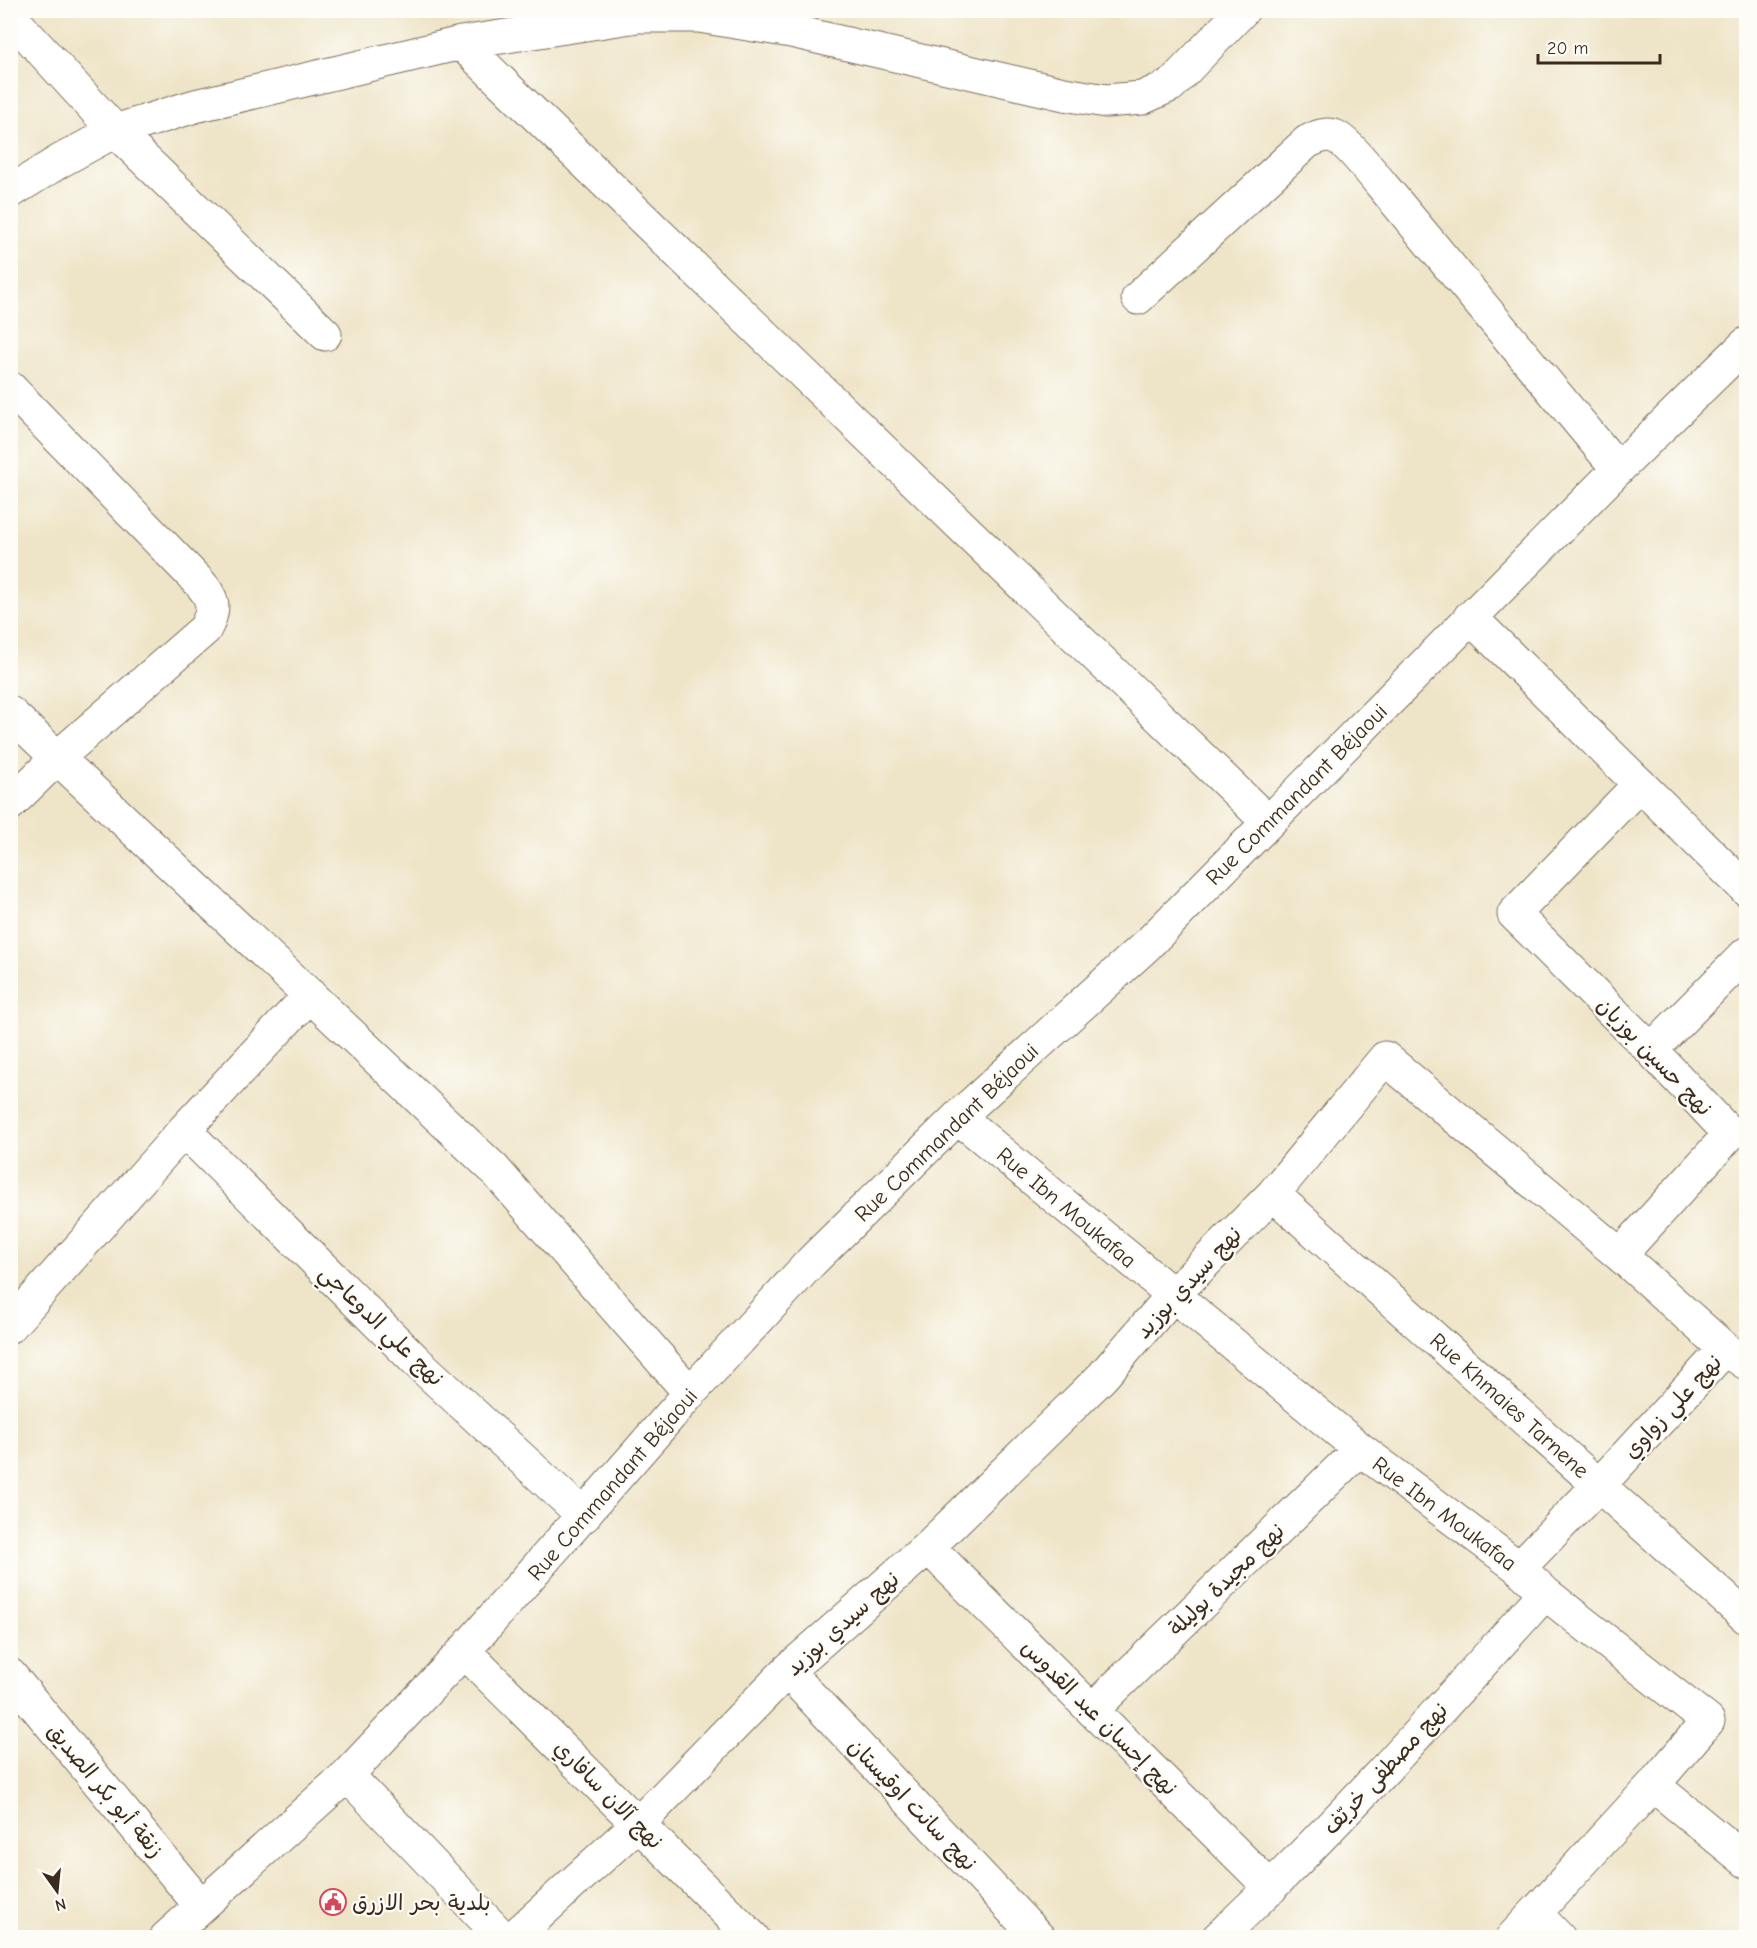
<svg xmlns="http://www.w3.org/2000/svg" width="1757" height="1948" viewBox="0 0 1757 1948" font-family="'Comic Neue','Playpen Sans Arabic',sans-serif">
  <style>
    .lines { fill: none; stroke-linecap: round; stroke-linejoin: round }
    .minor-casing { stroke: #7a6b59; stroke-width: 35 }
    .minor { stroke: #fff; stroke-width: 33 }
    .labels { text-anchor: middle; stroke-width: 4.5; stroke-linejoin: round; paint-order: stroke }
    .street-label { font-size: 22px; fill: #3b2a1e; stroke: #fdfcf7 }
    .poi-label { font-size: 22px; fill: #3b2a1e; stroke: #fdfcf7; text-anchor: start }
  </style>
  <rect width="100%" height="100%" fill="#fdfcf7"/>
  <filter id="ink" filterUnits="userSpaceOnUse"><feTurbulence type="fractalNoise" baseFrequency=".0167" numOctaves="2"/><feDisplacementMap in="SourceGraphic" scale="12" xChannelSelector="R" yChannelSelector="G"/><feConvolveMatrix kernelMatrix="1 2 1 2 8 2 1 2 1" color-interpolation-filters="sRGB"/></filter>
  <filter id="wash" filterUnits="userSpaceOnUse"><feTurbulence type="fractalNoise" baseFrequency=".008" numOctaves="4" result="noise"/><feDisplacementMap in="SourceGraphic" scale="24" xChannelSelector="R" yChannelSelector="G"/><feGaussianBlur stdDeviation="1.35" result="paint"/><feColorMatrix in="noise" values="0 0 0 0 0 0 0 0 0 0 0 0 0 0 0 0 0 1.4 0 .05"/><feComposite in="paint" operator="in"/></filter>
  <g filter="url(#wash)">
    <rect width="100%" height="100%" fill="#eee4c7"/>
  </g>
  <g filter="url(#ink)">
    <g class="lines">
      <defs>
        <path id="minor" d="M10,16L115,131L325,334
          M461,43L1268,822
          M10,192L60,161L115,131L195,106L461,43L638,16H699L791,31L1064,94L1106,101L1142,98L1171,85L1243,10
          M1138,298L1307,142C1315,138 1324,133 1334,136C1347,141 1371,172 1381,184L1618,469
          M10,388L198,581C214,598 216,608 205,629L57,758L10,804
          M1470,617L1746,889
          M10,713L494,1169L690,1393
          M1651,1050L1746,954
          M958,1117L1360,1449L1519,1568L1545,1593L1708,1721L1653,1785L1512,1938
          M184,1130L417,1362L584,1516
          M1273,1194L1746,1617
          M1620,1255L1730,1134L1651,1050L1514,914L1640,784
          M10,1326L184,1130L310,995
          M928,1547L1271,1888
          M1519,1568L1600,1484L1725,1349
          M464,1651L753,1938
          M787,1671L1039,1938
          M10,1675L201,1906
          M1093,1709L1360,1449
          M347,1775L503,1938
          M1653,1785L1746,1861
          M1535,1913L1559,1938
          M166,1938L347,1775L464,1651L690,1393L811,1262L958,1117L1147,945L1618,469L1746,344
          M513,1938L639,1823L787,1671L928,1547L1102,1377L1173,1295L1273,1194L1385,1058L1620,1255L1725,1349L1746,1363
          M1218,1938C1334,1829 1439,1711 1545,1593"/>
      </defs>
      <use href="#minor" class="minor-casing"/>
      <use href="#minor" class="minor"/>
    </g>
  </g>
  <defs>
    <symbol id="civic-ring" viewBox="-11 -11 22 22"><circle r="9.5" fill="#fdfcf7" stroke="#d1495b" stroke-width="1.5"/><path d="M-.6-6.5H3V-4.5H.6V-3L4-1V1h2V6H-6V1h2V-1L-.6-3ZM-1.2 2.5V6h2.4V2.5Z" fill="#d1495b"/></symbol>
  </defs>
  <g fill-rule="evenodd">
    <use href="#civic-ring" x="318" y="1887" width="30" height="30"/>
  </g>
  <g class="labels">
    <g class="street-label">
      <text transform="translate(1296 794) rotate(-45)" y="8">Rue Commandant Béjaoui</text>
      <text transform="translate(1655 1056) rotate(46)" y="8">نهج حسين بوزيان</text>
      <text transform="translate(946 1132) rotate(-44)" y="8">Rue Commandant Béjaoui</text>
      <text transform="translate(1067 1207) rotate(40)" y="8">Rue Ibn Moukafaa</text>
      <text transform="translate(1188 1282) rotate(-47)" y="8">نهج سيدي بوزيد</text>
      <text transform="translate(382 1325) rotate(44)" y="8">نهج علي الدوعاجي</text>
      <text transform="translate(1510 1405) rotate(42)" y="8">Rue Khmaies Tarnene</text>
      <text transform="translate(1672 1406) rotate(-47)" y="8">نهج علي زواوي</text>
      <text transform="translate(612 1484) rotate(-49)" y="8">Rue Commandant Béjaoui</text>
      <text transform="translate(1445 1513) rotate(37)" y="8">Rue Ibn Moukafaa</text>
      <text transform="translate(1226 1579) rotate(-44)" y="8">نهج مجيدة بوليلة</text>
      <text transform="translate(842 1623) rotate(-42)" y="8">نهج سيدي بوزيد</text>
      <text transform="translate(1100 1717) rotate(45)" y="8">نهج إحسان عبد القدوس</text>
      <text transform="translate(1385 1768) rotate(-47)" y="8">نهج مصطفى خريّف</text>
      <text transform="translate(106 1790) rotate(50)" y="8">زنقة أبو بكر الصديق</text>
      <text transform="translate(609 1794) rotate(45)" y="8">نهج آلان سافاري</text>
      <text transform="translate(913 1804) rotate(46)" y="8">نهج سانت اوقيستان</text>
    </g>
    <g class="poi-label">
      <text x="352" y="1910">بلدية بحر الازرق</text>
    </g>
  </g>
  <rect width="1757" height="1948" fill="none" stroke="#fdfcf7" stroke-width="36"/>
  <g transform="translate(57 1891) rotate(165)" stroke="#fdfcf7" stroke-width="4.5" paint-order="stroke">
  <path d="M0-4.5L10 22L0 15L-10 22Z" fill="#3b2a1e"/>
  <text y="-9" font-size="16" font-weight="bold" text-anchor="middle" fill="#3b2a1e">N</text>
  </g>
  <path d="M1538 54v9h122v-9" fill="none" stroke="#3b2a1e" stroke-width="3"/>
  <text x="1547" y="54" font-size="18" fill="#3b2a1e" stroke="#fdfcf7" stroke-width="4.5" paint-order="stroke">20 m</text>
</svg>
